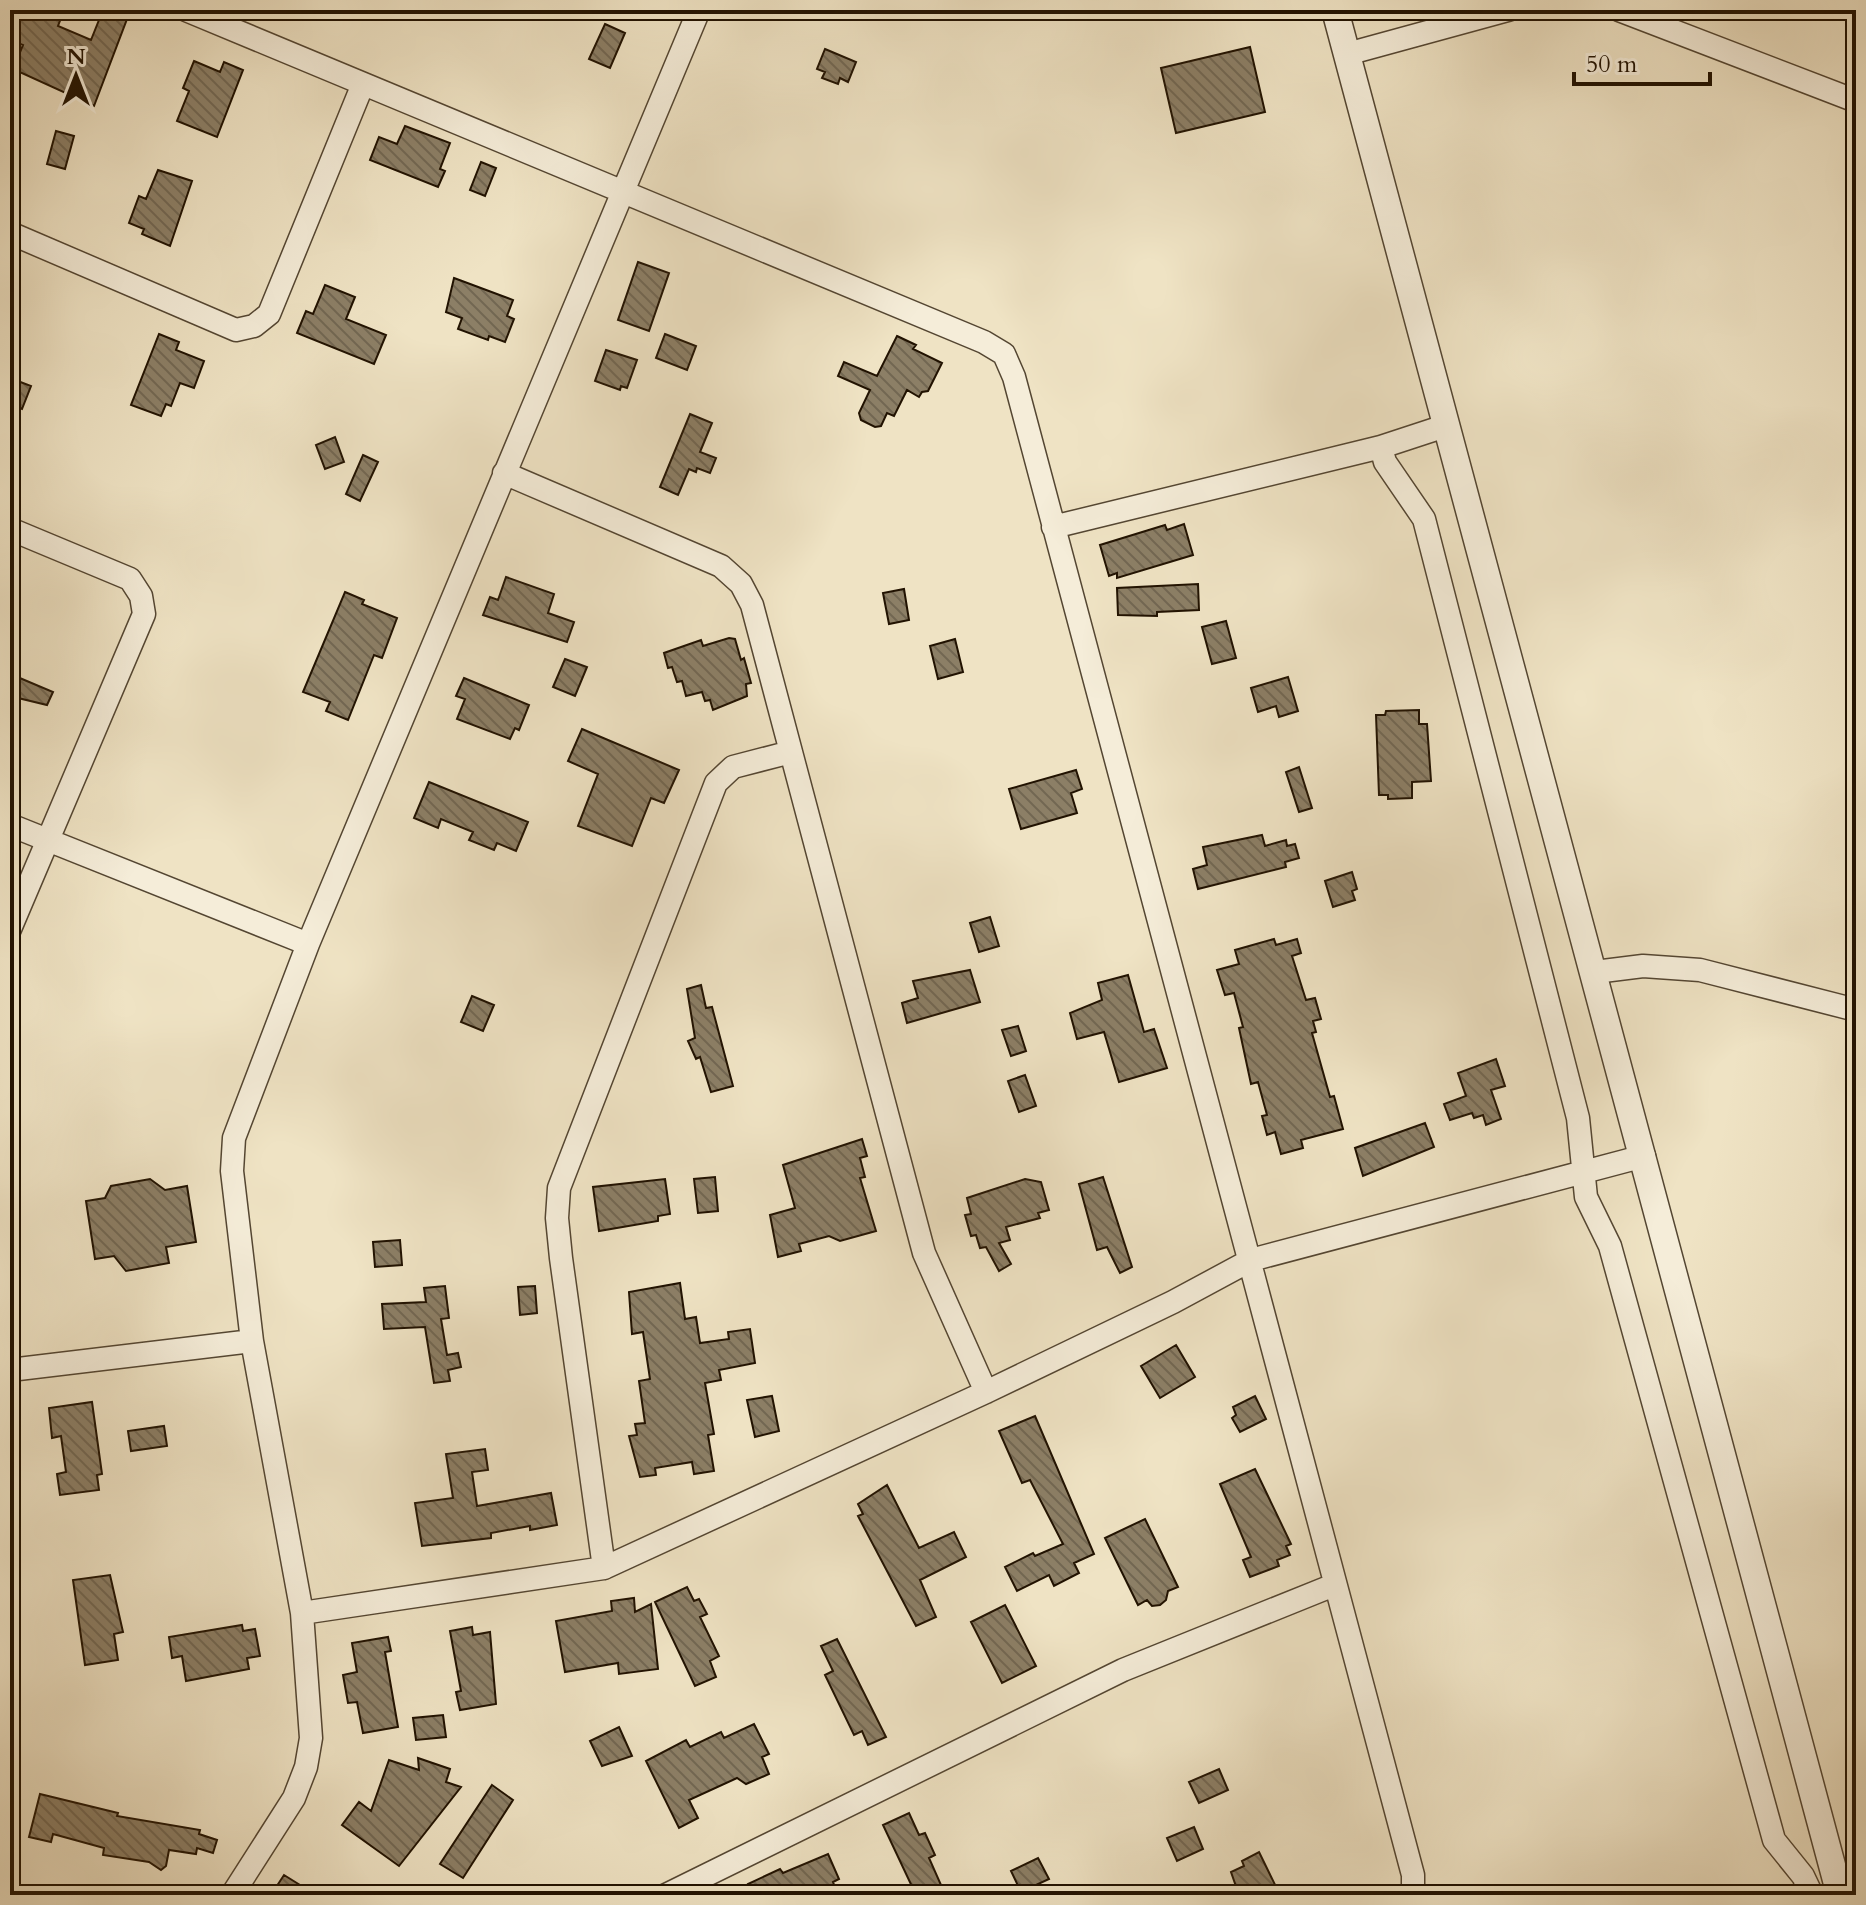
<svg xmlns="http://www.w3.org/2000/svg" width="1866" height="1905" viewBox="0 0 1866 1905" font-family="Cardo,serif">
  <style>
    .building { fill: url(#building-back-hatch); stroke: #211201; stroke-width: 2 }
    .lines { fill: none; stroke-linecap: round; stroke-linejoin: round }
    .service-casing { stroke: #544632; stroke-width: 14 }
    .minor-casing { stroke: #544632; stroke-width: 25 }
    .tertiary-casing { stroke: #544632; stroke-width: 29 }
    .service { stroke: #f5edd9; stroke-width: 11 }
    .minor { stroke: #f5edd9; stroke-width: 22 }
    .tertiary { stroke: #f5edd9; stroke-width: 26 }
  </style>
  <defs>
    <pattern id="building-back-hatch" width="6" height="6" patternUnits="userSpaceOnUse" patternTransform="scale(2)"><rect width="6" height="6" fill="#8c7f66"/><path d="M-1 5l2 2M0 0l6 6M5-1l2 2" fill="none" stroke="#726752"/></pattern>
  </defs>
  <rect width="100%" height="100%" fill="#efe3c4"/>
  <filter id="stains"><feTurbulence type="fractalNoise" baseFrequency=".0025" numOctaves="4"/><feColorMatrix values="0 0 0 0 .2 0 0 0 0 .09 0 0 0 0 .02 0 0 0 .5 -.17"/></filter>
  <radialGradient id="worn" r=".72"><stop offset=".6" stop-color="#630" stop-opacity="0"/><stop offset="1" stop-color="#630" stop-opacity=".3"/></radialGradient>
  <path class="building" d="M13,10H64L58,26L91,40L103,10L127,19L94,106L13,69L23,45L10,40Z
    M605,24L625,33L610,68L589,59Z
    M1250,47L1265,112L1176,133L1161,68Z
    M825,49L856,62L848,82L840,78L838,84L822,78L825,72L817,69Z
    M194,61L220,72L224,62L243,70L217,137L177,121L189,91L183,88Z
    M405,126L450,143L440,169L445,171L438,187L370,160L379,137L397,144Z
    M56,131L74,136L65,169L47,164Z
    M481,162L496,168L485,196L470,190Z
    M158,170L192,181L170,246L142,234L144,229L129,223L139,196L146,199Z
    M638,262L669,273L649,331L618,320Z
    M454,278L513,300L507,316L514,319L505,342L489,336L488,340L458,329L462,318L446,312Z
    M325,285L355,297L346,319L386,335L374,364L297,333L306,311L313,314Z
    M159,334L179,342L176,350L204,361L194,388L180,383L171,406L166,404L161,416L131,405Z
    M665,334L696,346L687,370L656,358Z
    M897,336L916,345L913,349L942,363L928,391L922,392L919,397L907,390L894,416L887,413L881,426L875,427L861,420L859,413L870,390L838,376L844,362L877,376Z
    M606,350L637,360L627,388L621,386L620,390L595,381Z
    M10,378L31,386L22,409L10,404Z
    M690,414L712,423L700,452L716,458L710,473L697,468L696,472L689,469L678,495L660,487Z
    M335,437L344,462L325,469L316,445Z
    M363,455L378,462L360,501L346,494Z
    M1184,524L1193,555L1117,578V573L1109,576L1100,545L1165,525L1167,530Z
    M506,577L554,594L548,613L574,622L567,642L483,615L490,597L498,600Z
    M1198,584L1199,610L1157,612V616L1118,615L1117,588Z
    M904,589L909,620L889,624L883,593Z
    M345,592L364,600L362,604L397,618L382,658L374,655L348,720L326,711L330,702L303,692Z
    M1226,621L1236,658L1212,664L1202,627Z
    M729,638L735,639L741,660L744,658L751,683L746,684L747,696L713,710L710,700L705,701L702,692L686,696L682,681L677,682L672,667L668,668L664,653L701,640L703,646Z
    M955,639L963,672L938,679L930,646Z
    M565,659L587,667L575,696L553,687Z
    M15,676L53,692L47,705L14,697L16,693L10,689Z
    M1288,677L1298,711L1279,717L1276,706L1258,712L1251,688Z
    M464,678L529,705L519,730L515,728L510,739L457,719L465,699L456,696Z
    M1419,710V724H1427L1431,781L1412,782V798L1388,799V795H1379L1376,715H1385L1386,711Z
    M582,729L679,770L664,803L651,798L632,846L578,826L598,774L568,761Z
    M1299,767L1312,808L1299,812L1286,772Z
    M1076,770L1082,789L1071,793L1077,813L1021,829L1009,789Z
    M429,782L528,822L516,851L497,843L494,850L469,840L473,832L441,819L438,828L414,818Z
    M1262,835L1265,846L1286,840L1287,846L1295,844L1299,858L1285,862L1286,867L1198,889L1193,869L1207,865L1203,847Z
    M1352,872L1357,889L1352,891L1355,900L1333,907L1325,881Z
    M990,917L999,946L979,952L970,923Z
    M1274,939L1276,945L1297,939L1301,953L1292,956L1306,1000L1315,998L1321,1019L1313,1021L1316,1032L1312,1033L1330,1097L1334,1096L1343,1129L1301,1140L1303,1148L1281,1154L1275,1132L1267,1135L1262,1116L1267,1115L1258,1082L1251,1084L1239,1028L1243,1027L1234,993L1225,995L1217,970L1239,964L1235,950Z
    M970,970L980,1002L907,1023L902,1003L918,998L913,981Z
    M1128,975L1144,1032L1154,1029L1167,1068L1119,1082L1104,1032L1077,1039L1070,1013L1102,1000L1098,983Z
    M701,985L706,1008L712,1007L733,1086L711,1092L700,1057L696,1059L688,1041L695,1038L687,989Z
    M472,996L494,1005L483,1031L461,1022Z
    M1018,1026L1026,1051L1011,1056L1002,1030Z
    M1496,1059L1505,1086L1491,1090L1501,1119L1486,1125L1483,1115L1474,1118L1472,1113L1450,1120L1444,1104L1466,1096L1458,1073Z
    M1025,1075L1036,1106L1019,1112L1008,1081Z
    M1425,1123L1434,1147L1363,1176L1355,1148Z
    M862,1139L867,1156L860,1158L865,1177L860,1178L876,1231L840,1241L829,1236L799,1244L801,1251L778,1257L770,1215L795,1208L783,1165Z
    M715,1177L718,1211L698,1213L694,1179Z
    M1103,1177L1132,1267L1120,1273L1107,1247L1097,1250L1079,1184Z
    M150,1179L165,1190L187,1186L196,1242L166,1247L169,1263L126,1271L114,1256L95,1259L86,1201L105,1198L111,1186Z
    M665,1179L670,1214L658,1216V1221L599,1231L593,1187Z
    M1025,1179L1041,1182L1049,1210L1038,1213L1040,1218L1006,1227L1010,1240L999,1243L1011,1264L999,1271L986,1247L980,1248L976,1235L971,1236L965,1215L971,1214L967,1198Z
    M400,1240L402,1265L375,1267L373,1242Z
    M680,1283L685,1319L696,1317L700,1343L729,1339L728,1332L750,1329L755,1363L719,1370L721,1380L705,1383L714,1434L708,1435L714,1471L694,1474L692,1462L655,1468L656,1475L640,1477L629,1436L637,1435L635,1424L645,1423L639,1381L650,1379L643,1332L632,1334L629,1292Z
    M445,1286L449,1318L441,1319L447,1355L458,1353L461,1367L448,1370L450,1381L434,1383L425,1327L384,1329L382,1304L426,1302L424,1288Z
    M535,1286L537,1313L520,1315L518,1287Z
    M1176,1345L1195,1377L1160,1398L1141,1366Z
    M772,1396L779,1431L755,1437L747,1400Z
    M1255,1396L1266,1419L1240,1432L1232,1418L1236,1415L1233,1407Z
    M92,1402L102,1474L97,1475L99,1490L60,1495L57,1474L66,1472L61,1436L52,1438L49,1408Z
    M1035,1416L1094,1554L1074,1563L1079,1573L1054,1586L1049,1575L1017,1591L1005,1567L1033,1553L1035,1556L1063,1544L1030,1480L1022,1483L999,1431Z
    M164,1426L167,1446L131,1451L128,1431Z
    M485,1449L488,1470L472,1472L477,1506L551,1493L557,1525L530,1530V1526L491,1533V1538L422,1546L415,1503L453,1498L446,1454Z
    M1255,1469L1291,1544L1286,1546L1290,1555L1277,1560L1279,1566L1250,1577L1243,1560L1251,1557L1220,1484Z
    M887,1485L919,1548L954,1532L966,1557L920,1580L936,1617L916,1626L858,1516L863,1514L858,1504Z
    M1145,1519L1178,1587L1168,1591L1166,1600L1160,1605L1152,1606L1147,1600L1138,1605L1105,1538Z
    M110,1575L123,1632L114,1634L118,1660L85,1665L73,1580Z
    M687,1587L694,1601L699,1599L707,1614L700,1617L719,1656L710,1661L716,1677L695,1686L655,1602Z
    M634,1598L635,1612L651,1604L658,1669L619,1674L618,1663L565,1672L556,1621L612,1611L611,1601Z
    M1005,1605L1036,1666L1002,1683L971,1622Z
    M242,1625L243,1631L255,1629L260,1656L247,1658L249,1669L186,1681L182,1656L172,1658L169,1637Z
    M472,1627L473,1635L490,1632L496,1704L460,1710L456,1692L461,1691L450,1631Z
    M388,1637L391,1651L385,1652L398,1727L363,1733L357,1702L348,1703L343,1675L357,1672L352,1643Z
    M837,1639L886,1737L868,1745L862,1731L854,1735L825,1675L833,1671L821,1646Z
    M443,1715L446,1737L416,1740L413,1718Z
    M754,1724L769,1754L762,1757L769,1774L746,1784L737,1778L689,1800L698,1818L679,1828L646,1761L686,1740L690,1747L721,1732L724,1738Z
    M619,1727L632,1756L602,1766L590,1741Z
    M418,1758L450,1769L446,1782L461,1787L399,1866L342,1825L359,1802L371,1811L389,1760L419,1770Z
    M1219,1769L1228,1790L1199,1803L1189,1782Z
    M492,1785L513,1800L463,1878L440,1864Z
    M40,1794L118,1813L117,1816L200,1830L199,1834L217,1840L213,1853L197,1848L196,1854L169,1850L166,1866L161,1870L149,1862L103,1855L104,1848L53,1834L51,1842L29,1837Z
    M909,1813L919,1835L925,1833L935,1855L929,1858L941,1885L920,1895H916L883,1825Z
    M1194,1827L1203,1849L1177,1861L1167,1838Z
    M1259,1852L1280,1895H1239L1231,1872L1244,1866L1242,1861Z
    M828,1854L839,1879L833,1882L838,1895H753L748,1884L780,1869L783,1873Z
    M1038,1858L1049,1879L1021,1892L1011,1871Z
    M284,1875L316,1895H271Z"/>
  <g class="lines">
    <defs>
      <path id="service" d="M1437,28L1439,10"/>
      <path id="minor" d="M186,10L984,342L1004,354L1014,377L1413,1875V1895
        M1619,10L1856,101
        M1347,54L1508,10
        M10,233L236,330L254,326L269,314L363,84
        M1381,447L1385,462L1424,519L1578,1118L1586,1197L1610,1246L1774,1840L1803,1876L1812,1895
        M504,473L721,566L741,584L752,605L924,1253L986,1392
        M1053,527L1381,447L1445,426
        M10,529L130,579L141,596L144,614L10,929
        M10,825L308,944
        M1595,972L1643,966L1700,970L1856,1010
        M10,1370L252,1341
        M604,1568L561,1258L557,1218L559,1188L716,783L733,767L791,752
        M302,1613L604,1568L986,1392L1173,1302L1251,1260L1644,1156
        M232,1895L294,1798L306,1767L311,1738L302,1613L252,1341L232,1171L234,1138L308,944L699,10
        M666,1895L1123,1670L1334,1585"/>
      <path id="tertiary" d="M1335,10L1840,1895"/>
    </defs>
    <use href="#service" class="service-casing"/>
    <use href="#minor" class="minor-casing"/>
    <use href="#tertiary" class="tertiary-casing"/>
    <use href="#service" class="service"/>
    <use href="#minor" class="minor"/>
    <use href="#tertiary" class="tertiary"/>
  </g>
  <rect width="1866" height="1905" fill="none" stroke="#efe3c4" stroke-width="40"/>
  <rect x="12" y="12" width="1842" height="1881" fill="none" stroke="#211201" stroke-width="4"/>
  <rect x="20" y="20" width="1826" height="1865" fill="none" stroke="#211201" stroke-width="2"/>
  <g transform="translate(76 76)" stroke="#f5edd9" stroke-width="6" paint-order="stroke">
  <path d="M0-6L14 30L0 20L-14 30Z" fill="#211201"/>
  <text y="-12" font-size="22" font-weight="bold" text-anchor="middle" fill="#211201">N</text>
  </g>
  <path d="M1574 72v12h136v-12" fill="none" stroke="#211201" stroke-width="4"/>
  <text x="1586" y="72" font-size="24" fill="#211201" stroke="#f5edd9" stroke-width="6" paint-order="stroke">50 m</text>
  <rect width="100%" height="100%" filter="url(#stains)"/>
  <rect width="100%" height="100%" fill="url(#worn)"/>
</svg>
